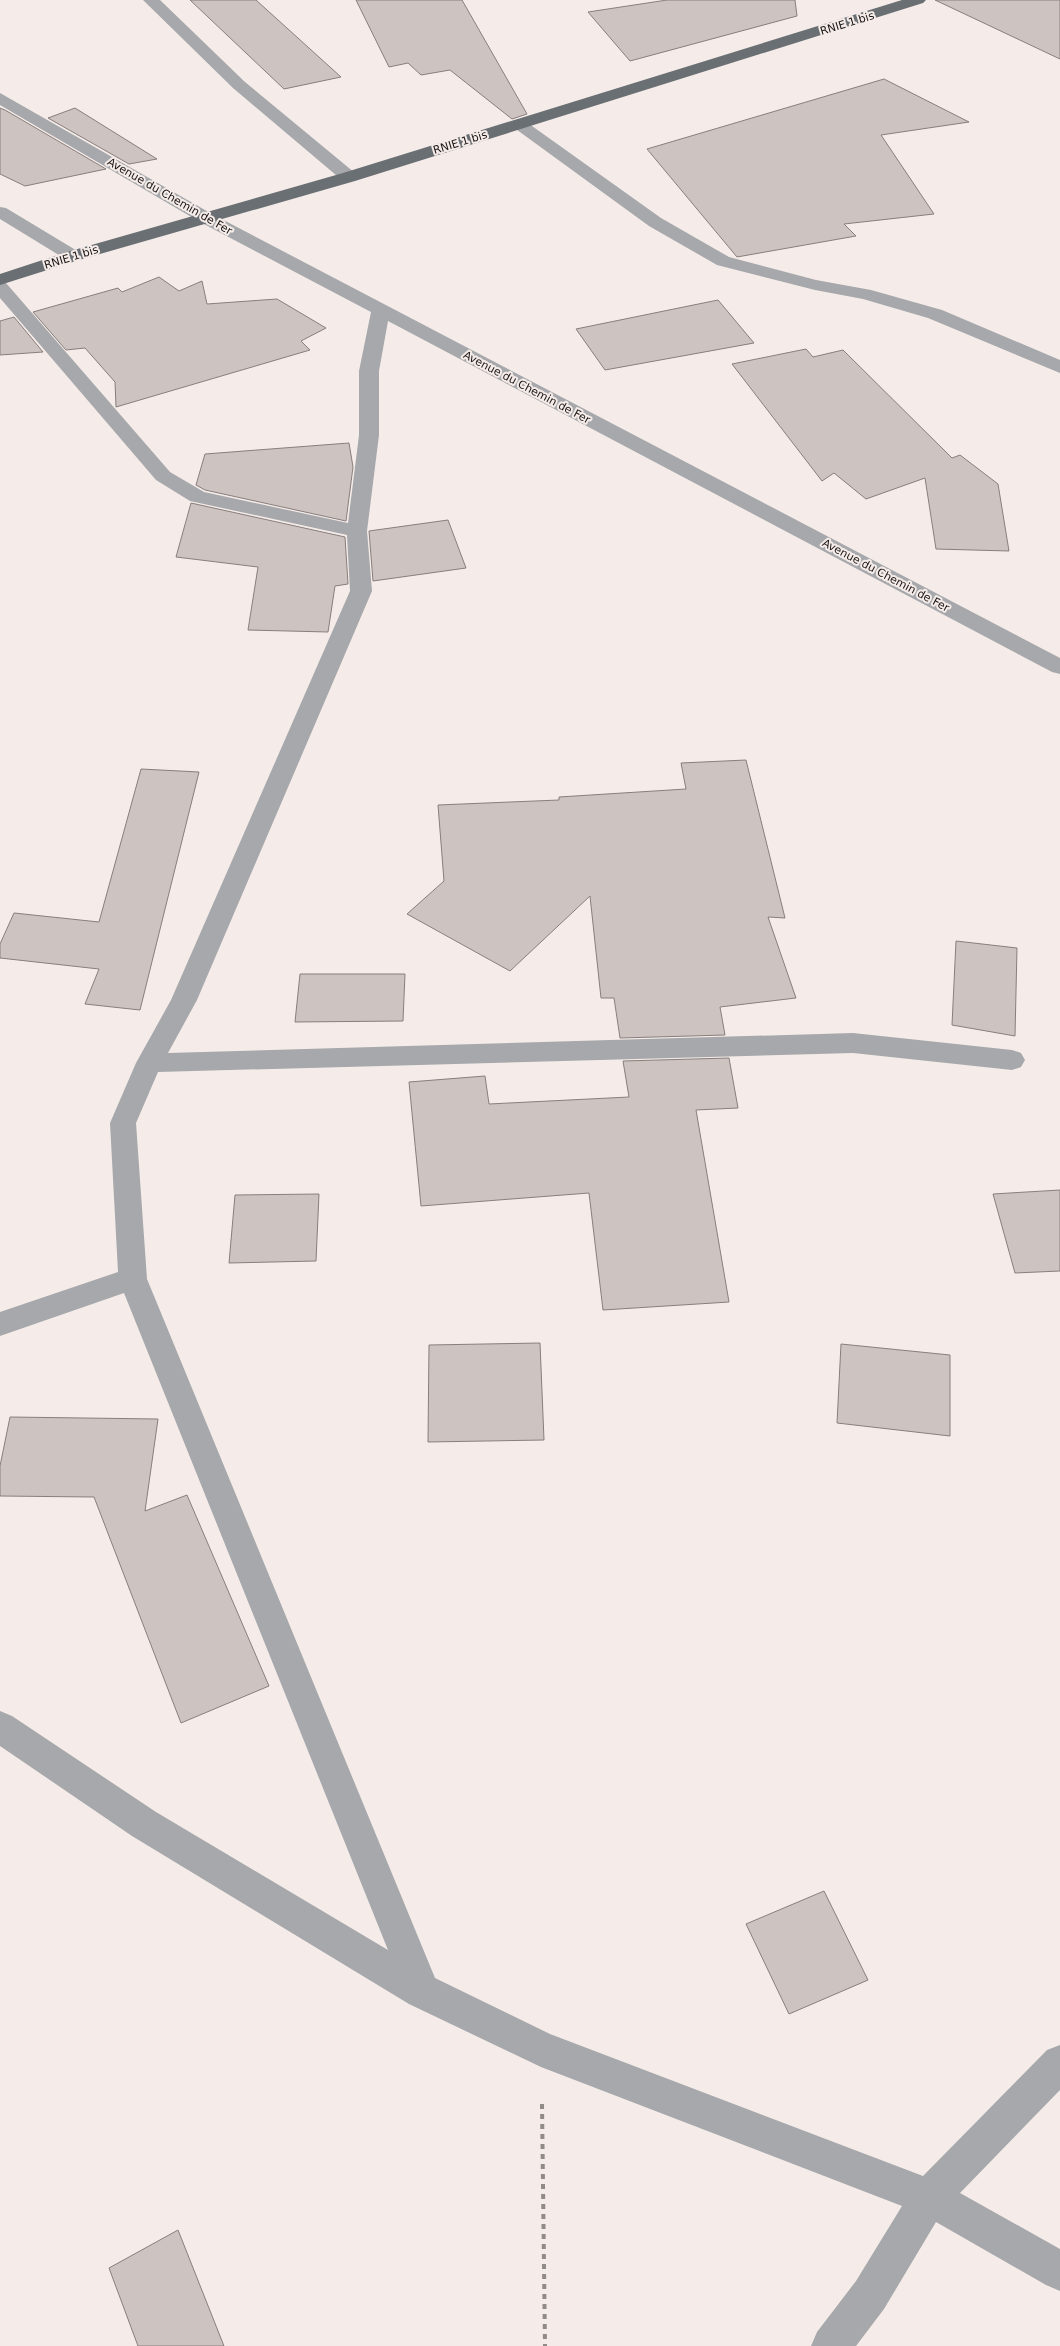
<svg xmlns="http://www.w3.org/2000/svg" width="1060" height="2346" viewBox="0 0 1060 2346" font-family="'DejaVu Sans',sans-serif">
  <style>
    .building { fill: #cdc3c1; stroke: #887f7d }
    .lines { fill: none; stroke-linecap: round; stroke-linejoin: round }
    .path { stroke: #918b88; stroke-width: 4; stroke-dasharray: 5 5; stroke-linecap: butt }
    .street { fill: #a6a8ab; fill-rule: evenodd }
    .primary { fill: #6a6f73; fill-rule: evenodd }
    .labels { text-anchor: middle; stroke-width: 4; stroke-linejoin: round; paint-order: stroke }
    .far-street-label { font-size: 11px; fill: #171413; stroke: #f5ece9 }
  </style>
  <rect width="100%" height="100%" fill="#f5ece9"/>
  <path class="building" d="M190,0H256L341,77L284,89Z
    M356,0H462L527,114L512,119L450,70L421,75L408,63L389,67Z
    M667,0H795L797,16L630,61L588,12Z
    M935,0H1060V59Z
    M884,79L969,122L881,135L934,214L844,224L856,236L737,257L647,149Z
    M0,108L5,110L106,169L25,186L0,174Z
    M75,108L157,159L129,164L48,118Z
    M159,277L179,291L202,281L207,304L277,299L326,328L301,341L310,350L116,407L115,382L85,348L66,350L33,312L118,288L122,292Z
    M718,300L754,343L605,370L576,329Z
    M14,317L43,352L0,355V321Z
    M806,349L813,357L843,350L952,458L960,455L998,484L1009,551L936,549L925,478L866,499L834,473L822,481L732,364Z
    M349,443L353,467L346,521L205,490L196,485L205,454Z
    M191,503L345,537L348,584L335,586L328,632L248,630L258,567L176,557Z
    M448,520L466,568L373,581L369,531Z
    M746,760L785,918L768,917L796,998L720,1007L725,1035L620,1038L614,998H601L590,896L510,971L407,914L444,881L438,805L559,800V797L686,789L681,763Z
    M141,769L199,772L140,1010L85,1004L99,969L0,958V944L14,913L99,922Z
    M956,941L1017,948L1015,1036L952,1025Z
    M300,974H405L403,1021L295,1022Z
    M729,1058L738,1108L696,1110L729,1302L603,1310L589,1193L421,1206L409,1082L485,1076L489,1104L629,1097L623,1061Z
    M1060,1190V1271L1015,1273L993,1194Z
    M319,1194L316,1261L229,1263L235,1195Z
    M540,1343L544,1440L428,1442L429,1345Z
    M841,1344L950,1355V1436L837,1423Z
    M10,1417L158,1419L145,1511L187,1495L269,1686L181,1723L94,1497L0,1496V1466Z
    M824,1891L868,1980L789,2014L746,1924Z
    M178,2230L224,2346H138L109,2268Z"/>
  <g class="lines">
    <path class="path" d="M542,2104L545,2346"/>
    <path class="street" d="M143,0H160L245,82L355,173L357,177L355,181H343L233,88Z
      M0,93L212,214L1060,658V674L1052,672L388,321L379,371V435L367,531L372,591L197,1000L168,1053L853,1033L1012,1050L1021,1053L1025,1060L1021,1067L1012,1070L853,1053L158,1072L136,1123L147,1279L435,1978L550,2034L923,2176L1047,2050L1060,2045V2090L960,2193L1060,2249V2291L1046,2285L936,2222L884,2309L856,2346H811L817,2332L856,2281L902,2206L541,2067L409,2004L132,1836L0,1746V1711L12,1716L156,1812L388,1950L124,1293L0,1336V1312L118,1272L110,1123L136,1063L171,1000L350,591L347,535L190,501L156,480L0,298V282L6,283L170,472L204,492L348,523L359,435V371L371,312L200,222L0,105Z
      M519,119L525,121L661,218L729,257L816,280L871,290L942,310L1060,360V373L928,318L863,299L815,290L717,265L649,226L513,127L511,124L513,121Z
      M0,207L6,208L79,252L82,256L79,260H67L0,219Z"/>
    <path class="primary" d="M902,0H926L923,3L355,181L79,260L0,285V274L67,252L343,173Z"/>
  </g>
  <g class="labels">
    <g class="far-street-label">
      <text transform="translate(847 23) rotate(-17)" y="4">RNIE 1 bis</text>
      <text transform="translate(460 142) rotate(-17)" y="4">RNIE 1 bis</text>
      <text transform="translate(170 196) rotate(30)" y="4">Avenue du Chemin de Fer</text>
      <text transform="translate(71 257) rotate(-17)" y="4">RNIE 1 bis</text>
      <text transform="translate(527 387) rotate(28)" y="4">Avenue du Chemin de Fer</text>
      <text transform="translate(886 575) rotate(28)" y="4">Avenue du Chemin de Fer</text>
    </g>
  </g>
</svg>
